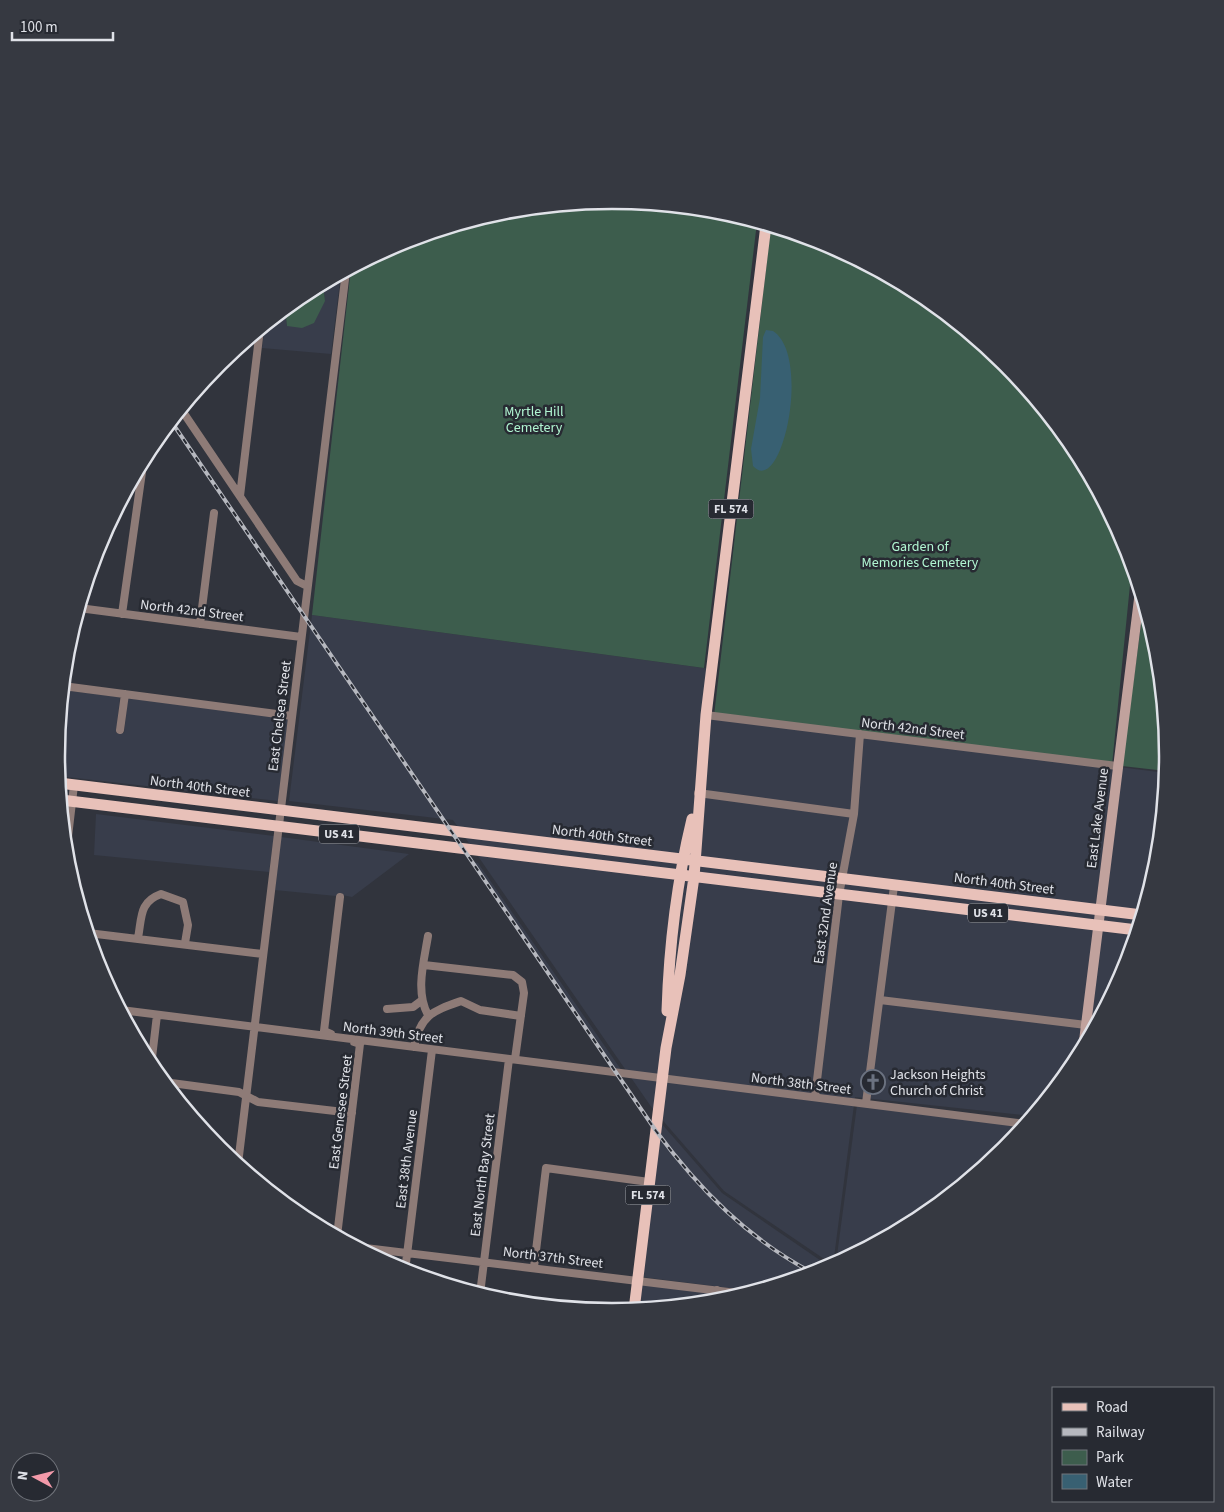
<svg xmlns="http://www.w3.org/2000/svg" width="1224" height="1512" viewBox="0 0 1224 1512" font-family="'Source Sans 3',sans-serif">
  <style>
    .built { fill: #383d4b }
    .green { fill: #3d5d4d }
    .water { fill: #386072 }
    .lines { fill: none; stroke-linecap: round; stroke-linejoin: round }
    .street { stroke: #8e7b77; stroke-width: 8 }
    .secondary { stroke: #c1a29d; stroke-width: 10 }
    .primary { stroke: #e8c1b9; stroke-width: 11 }
    .rail-casing { stroke: #b6b8bf; stroke-width: 4 }
    .rail { stroke: #272a32; stroke-width: 2; stroke-dasharray: 5.5; stroke-linecap: butt }
    .labels { text-anchor: middle; stroke-width: 5; stroke-linejoin: round; paint-order: stroke }
    .shield { fill: #272a32; stroke: #a8abb1; stroke-width: 1 }
    .shield-label { font-size: 12px; font-weight: bold; fill: #e0e2e8 }
    .park-label { font-size: 14px; fill: #b1f6d2; stroke: #272a32 }
    .street-label { font-size: 14px; fill: #e0e2e8; stroke: #272a32 }
    .poi-label { font-size: 14px; fill: #e0e2e8; stroke: #272a32; text-anchor: start }
    .rim { fill: none; stroke: #e0e2e8; stroke-width: 2.5 }
  </style>
  <rect width="100%" height="100%" fill="#31343d"/>
  <path class="built" d="M341,273L331,354L262,348L265,326L285,309L287,326L325,301L323,283Z
    M312,615L711,669L706,714L1166,773L1157,865L1125,969L1074,1065L1032,1116L855,1097L833,1265L724,1191L652,1108L453,820L289,801Z
    M63,690L120,697L116,733H124L128,698L288,719L278,801L58,776L56,756Z
    M96,814L274,836L269,872L94,855Z
    M281,837L409,854L352,897L337,894L336,896L275,890Z
    M472,862L478,863L622,1071L617,1070Z
    M857,1105L1023,1127L1005,1149L921,1218L836,1263Z
    M661,1123L722,1193L830,1267L753,1291L642,1277Z
    M641,1284L712,1293L711,1302L652,1308L638,1306Z"/>
  <path class="green" d="M612,200L721,211L757,222L704,668L312,615L351,268L400,242L504,211Z
    M771,226L825,243L921,294L1005,363L1074,447L1126,544L1132,565L1112,765L714,716Z
    M323,283L325,301L314,323L302,328L287,326L285,309L303,294Z
    M1144,603L1157,648L1168,756L1166,771L1122,766Z"/>
  <path class="water" d="M766,330L773,331C812,356 782,498 753,466L751,449L760,398L763,337Z"/>
  <g class="lines">
    <path class="street" d="M181,409L297,581L307,586
      M240,496L260,329
      M79,608L301,637
      M122,614L144,458
      M200,624L214,513
      M63,686L292,716
      M706,715L1117,766
      M120,730L125,694
      M698,793L854,814
      M66,854L74,785
      M88,933L263,954
      M428,936C424,961 415,992 428,1015
      M138,938C142,917 139,902 161,894L183,902L188,925L185,943
      M424,965L513,975L522,982L524,993L515,1059
      M880,1000L1086,1025
      M387,1009L413,1007L421,1001
      M121,1010L1026,1124
      M331,1034L324,1031L340,897
      M414,1047C420,1015 433,1011 461,1001L480,1010L521,1016
      M151,1066L157,1015
      M164,1082L239,1092L258,1102L352,1113
      M815,1097L839,895L854,814L860,734
      M866,1103L894,886
      M238,1164L346,271
      M337,1236L360,1044L354,1042
      M357,1247L745,1294
      M534,1267L546,1168L649,1182
      M405,1271L432,1050
      M480,1294L509,1059
      M715,1302L717,1290"/>
    <path class="secondary" d="M1083,1049L1140,591"/>
    <path class="primary" d="M59,783L1142,915
      M61,800L1137,930
      M667,1011C669,948 677,881 692,819
      M634,1310L666,1048L680,975L694,877L706,715L766,225"/>
    <defs>
      <path id="rail" d="M171,421L656,1131C699,1189 748,1239 813,1273"/>
    </defs>
    <use href="#rail" class="rail-casing"/>
    <use href="#rail" class="rail"/>
  </g>
  <defs>
    <symbol id="church-ring" viewBox="-11 -11 22 22"><circle r="9.5" fill="#272a32" stroke="#6b7280" stroke-width="1.5"/><path d="M-1.2-6h2.4v3.5h3.3v2.4h-3.3V6h-2.4V-.1h-3.3v-2.4h3.3Z" fill="#6b7280"/></symbol>
  </defs>
  <g fill-rule="evenodd">
    <use href="#church-ring" x="859" y="1068" width="28" height="28"/>
  </g>
  <g class="labels">
    <g class="shield">
      <rect x="708.5" y="499.5" width="45" height="19" rx="4"/>
      <rect x="319" y="824.5" width="40" height="19" rx="4"/>
      <rect x="968" y="903.5" width="40" height="19" rx="4"/>
      <rect x="625.5" y="1185.5" width="45" height="19" rx="4"/>
    </g>
    <g class="shield-label">
      <text x="731" y="513">FL 574</text>
      <text x="339" y="838">US 41</text>
      <text x="988" y="917">US 41</text>
      <text x="648" y="1199">FL 574</text>
    </g>
    <g class="park-label">
      <text x="534" y="416">Myrtle Hill<tspan x="534" dy="16">Cemetery</tspan></text>
      <text x="920" y="551">Garden of<tspan x="920" dy="16">Memories Cemetery</tspan></text>
    </g>
    <g class="street-label">
      <text transform="translate(192 610) rotate(7)" y="5">North 42nd Street</text>
      <text transform="translate(279 716) rotate(-83)" y="5">East Chelsea Street</text>
      <text transform="translate(913 728) rotate(7)" y="5">North 42nd Street</text>
      <text transform="translate(200 786) rotate(7)" y="5">North 40th Street</text>
      <text transform="translate(1097 818) rotate(-83)" y="5">East Lake Avenue</text>
      <text transform="translate(602 835) rotate(7)" y="5">North 40th Street</text>
      <text transform="translate(1004 883) rotate(7)" y="5">North 40th Street</text>
      <text transform="translate(825 913) rotate(-82)" y="5">East 32nd Avenue</text>
      <text transform="translate(393 1032) rotate(7)" y="5">North 39th Street</text>
      <text transform="translate(801 1083) rotate(7)" y="5">North 38th Street</text>
      <text transform="translate(340 1112) rotate(-83)" y="5">East Genesee Street</text>
      <text transform="translate(406 1159) rotate(-83)" y="5">East 38th Avenue</text>
      <text transform="translate(482 1175) rotate(-83)" y="5">East North Bay Street</text>
      <text transform="translate(553 1257) rotate(7)" y="5">North 37th Street</text>
    </g>
    <g class="poi-label">
      <text x="890" y="1079">Jackson Heights<tspan x="890" dy="16">Church of Christ</tspan></text>
    </g>
  </g>
  <path d="M0 0H1224V1512H0ZM65 756a547 547 0 1 1 1094 0a547 547 0 1 1-1094 0Z" fill="#363941" fill-rule="evenodd"/>
  <path class="rim" d="M65 756a547 547 0 1 1 1094 0a547 547 0 1 1-1094 0Z"/>
  <rect x="1052" y="1387" width="162" height="115" fill="#272a32" stroke="#71747b"/>
  <rect x="1062" y="1403" width="25" height="8" fill="#e8c1b9" stroke="#71747b"/>
  <text x="1096" y="1412" font-size="15" fill="#e0e2e8">Road</text>
  <rect x="1062" y="1428" width="25" height="8" fill="#b6b8bf" stroke="#71747b"/>
  <text x="1096" y="1437" font-size="15" fill="#e0e2e8">Railway</text>
  <rect x="1062" y="1450" width="25" height="15" fill="#3d5d4d" stroke="#71747b"/>
  <text x="1096" y="1462" font-size="15" fill="#e0e2e8">Park</text>
  <rect x="1062" y="1474" width="25" height="15" fill="#386072" stroke="#71747b"/>
  <text x="1096" y="1487" font-size="15" fill="#e0e2e8">Water</text>
  <g transform="translate(35 1477) rotate(277)"><circle r="24" fill="#272a32" stroke="#71747b"/>
  <path d="M0-4L9 19L0 12L-9 19Z" fill="#f39aaa"/>
  <text y="-8" font-size="14" font-weight="bold" text-anchor="middle" fill="#e0e2e8">N</text>
  </g>
  <path d="M12 32v8h101v-8" fill="none" stroke="#e0e2e8" stroke-width="2.5"/>
  <text x="20" y="32" font-size="15" fill="#e0e2e8" stroke="#272a32" stroke-width="4" paint-order="stroke">100 m</text>
</svg>
